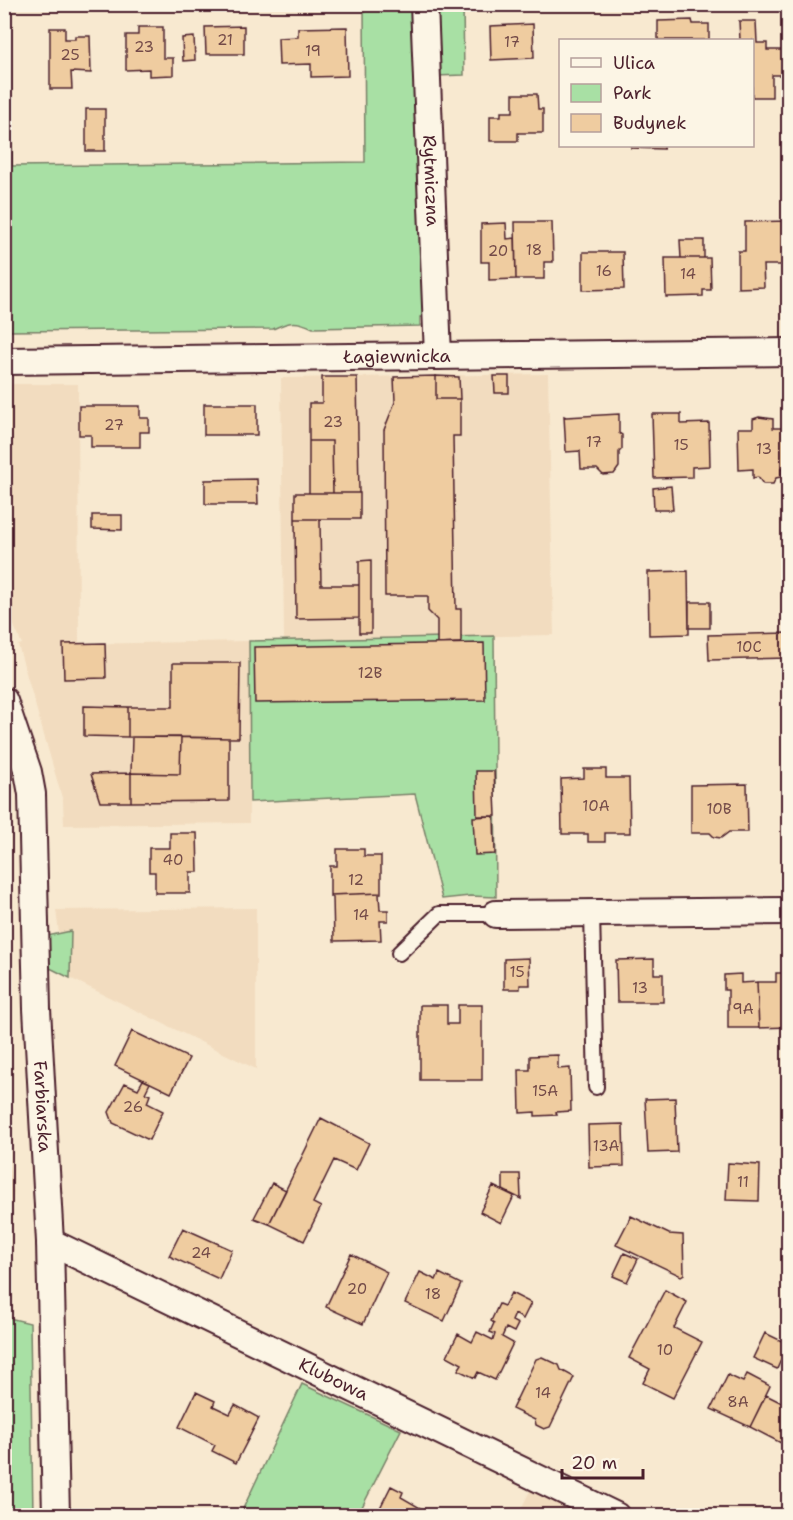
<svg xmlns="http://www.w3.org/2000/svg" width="793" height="1520" viewBox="0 0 793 1520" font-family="'Shantell Sans',sans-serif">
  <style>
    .built { fill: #f2dcbf }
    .green { fill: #a8e0a4; stroke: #798068; stroke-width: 1.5 }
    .building { fill: #efcca0; stroke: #4a1f2b; stroke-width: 1.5 }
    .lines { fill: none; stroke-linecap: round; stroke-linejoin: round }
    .lane-casing { stroke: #4a1f2b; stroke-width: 18 }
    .street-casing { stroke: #4a1f2b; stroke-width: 30 }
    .lane { stroke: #fcf5e5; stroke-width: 14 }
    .street { stroke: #fcf5e5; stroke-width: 26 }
    .labels { text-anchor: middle; stroke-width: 5; stroke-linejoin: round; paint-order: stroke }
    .number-label { font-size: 15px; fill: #734a48 }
    .street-label { font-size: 18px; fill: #4a1f2b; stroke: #fcf5e5 }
  </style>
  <rect width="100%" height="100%" fill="#f8e9d0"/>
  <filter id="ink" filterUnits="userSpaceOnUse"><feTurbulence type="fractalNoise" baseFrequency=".0167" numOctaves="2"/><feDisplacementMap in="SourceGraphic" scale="12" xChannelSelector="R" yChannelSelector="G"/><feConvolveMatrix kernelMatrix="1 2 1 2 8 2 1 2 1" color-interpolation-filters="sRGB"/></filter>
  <g filter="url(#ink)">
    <path class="built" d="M548,374L554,635L284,640L281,378Z
      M5,384H78L79,644L249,641V823L64,825L63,801L18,645L22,644L11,619L5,621Z
      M256,908V1069L70,978L71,932L59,933L56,910Z
      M4,1138L14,1192L5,1229H4Z
      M530,1491L579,1515H518Z"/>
    <path class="green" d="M364,5H413L427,316L420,317V326L313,328C296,320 290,321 273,329L5,331V11H10L12,166L365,162Z
      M433,5H463L464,75L435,76Z
      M494,636L496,897L470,896L442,899L415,794L250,802L249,641Z
      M71,931L70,978L48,967L47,936Z
      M5,1317L30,1323L33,1515H5Z
      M302,1384L401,1430L358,1515H240Z"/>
    <path class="building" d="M692,20L693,24H709V40H658V21Z
      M739,21H756L757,43H767V50H783V75H772V97H752V40H740Z
      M533,24L534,58L491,60L490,26Z
      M244,26V54H206L205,27Z
      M138,27H163V58H173V75L149,76V69L126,70V35H138Z
      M347,27L348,76L311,77V64L279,65L278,38L298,37V28Z
      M50,28H65V39H75V36H90L91,73L71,72L72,89H50Z
      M194,37L195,60L183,61L182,38Z
      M513,94H537L538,109H543V133H518V141H490V116H501V112H513Z
      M86,109H105V151H86Z
      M631,146H664V149L631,148Z
      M788,221V265H763L764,287L738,288V251H745V222Z
      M515,222H552L553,262H544V279H516Z
      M506,223L507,239L515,238L516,279L489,280V262H481V224Z
      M680,240H704V258H681Z
      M583,252H623L624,289L583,290Z
      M665,258H710L711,290H703V296L666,297Z
      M436,376L459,377L460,399H436Z
      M436,376V399H460V436H453L456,609H461V643L437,644V620L428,611V596H385L384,430L395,402L394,377Z
      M494,376H509V393H495Z
      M322,377H357L359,493H333L332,441H309V403H322Z
      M204,404H257V435H204Z
      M79,406H140V418H149V432H140V447H91V435H79Z
      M619,414V433L622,435V449L619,452V467L614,474L603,475L597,469H581L580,451L566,452L564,416L566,417Z
      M652,414H681V424L709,423L710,466L692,467V477L654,478Z
      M759,417L773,419V428H788V469H781V477L776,478L773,484H763L758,477L753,478V469L739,470L738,428H753V419Z
      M309,441H332L333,493H309Z
      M257,479L258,504H205V480Z
      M671,486L673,510H654L653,488Z
      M295,493H360V519H295Z
      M92,515H122V530L92,529Z
      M295,519H320L321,585H359V618L296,619Z
      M371,560V633H359V561Z
      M688,571L689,634L649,635L648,572Z
      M689,602H710V628H689Z
      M788,633V658L709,660L708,635Z
      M105,643L106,678L64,679L63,644Z
      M484,643L485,700L255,703L254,647Z
      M173,663H240L239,738L128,737V707H173Z
      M84,706L128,707V737L84,736Z
      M132,737H181L180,774L131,773Z
      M181,737L229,738V801L131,802V773L180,774Z
      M584,769H606V778H629L630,833H605V842H588V834H562L561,779L584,778Z
      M476,771H494L496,816H477Z
      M131,773V802H100L91,774Z
      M747,784L748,832H729L721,838L714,837L710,833H691V785Z
      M494,816L495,854L475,855L473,817Z
      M170,833H197L198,872H190V893H155V872H149V848H170Z
      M337,849H364V856H381V893L330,895V866H337Z
      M381,893L379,894L380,910H388V921H380L381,940L334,941L333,897H330V895Z
      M529,958L530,985H520V989H504V959Z
      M654,959V974H663V1002H617L616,960Z
      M776,973H788V1027L759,1028L757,982H776Z
      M741,974V983L757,982L759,1028H728V990H724V975Z
      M420,1005H447V1024H458V1005H482V1080H420Z
      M132,1031L189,1058L171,1093L115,1066Z
      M558,1055V1069L570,1068L571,1111L556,1112L557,1115L535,1116V1112L520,1113L519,1070H530V1056Z
      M143,1080L150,1083L145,1093L150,1095L147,1103L163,1111L149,1140L113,1123L109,1112L125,1083L138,1089Z
      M675,1098L677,1152L648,1153L645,1099Z
      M321,1118L369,1143L356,1170L334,1160L313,1203L321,1207L304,1241L269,1224Z
      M623,1124L624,1166L589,1167L588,1125Z
      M728,1163L760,1165L759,1201L726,1200Z
      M503,1174H520L521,1199L503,1190Z
      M272,1183L286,1190L269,1224L254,1218Z
      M493,1186L514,1196L501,1223L480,1212Z
      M631,1216L669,1234L683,1235L684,1274L681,1276L616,1245Z
      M183,1228L232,1250L219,1279L169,1256Z
      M624,1253L638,1259L627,1282L613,1276Z
      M351,1254L387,1272L363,1324L326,1307Z
      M420,1272L436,1280L439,1273L461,1284L444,1321L405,1303Z
      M665,1290L687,1302L674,1328L702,1342L673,1398L643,1383L650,1369L629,1358Z
      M511,1293L531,1303L523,1319L515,1314L512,1321L518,1324L514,1332L506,1328L502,1337L513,1343L495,1380L478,1372L475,1378L458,1370L462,1364L447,1356L458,1334L472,1342L477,1332L493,1340L495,1334L490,1332L494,1323L491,1321L499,1304L504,1306Z
      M765,1333L788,1344L777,1369L753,1358Z
      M542,1357L559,1365L561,1370L574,1377L550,1427L544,1429L536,1425L535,1420L512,1409L536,1359Z
      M747,1374L770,1386L750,1427L711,1409L728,1375L743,1382Z
      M196,1392L215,1401L213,1406L230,1414L235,1405L259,1418L236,1463L212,1451L215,1445L179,1427Z
      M766,1395L788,1406V1427L781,1443L750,1427Z
      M391,1486L403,1492L401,1497L422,1509L419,1516H376Z"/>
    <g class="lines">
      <defs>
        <path id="lane" d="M592,913L596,1087
          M399,953L439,914H496"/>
        <g id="street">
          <path id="s1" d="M424,4L438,356"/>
          <path id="s2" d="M4,361L788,352"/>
          <path id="s3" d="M4,701L28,772L32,794L37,1009L50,1242L56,1516"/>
          <path d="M496,914L788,911"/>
          <path id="s4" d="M50,1242L616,1516"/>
        </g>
      </defs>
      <use href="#lane" class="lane-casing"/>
      <use href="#street" class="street-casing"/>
      <use href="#lane" class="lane"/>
      <use href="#street" class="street"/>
    </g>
  </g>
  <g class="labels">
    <g class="number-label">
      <text x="225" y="45">21</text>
      <text x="512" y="47">17</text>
      <text x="144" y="52">23</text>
      <text x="313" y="56">19</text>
      <text x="70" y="60">25</text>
      <text x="534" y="255">18</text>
      <text x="498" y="256">20</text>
      <text x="604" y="276">16</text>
      <text x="688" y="279">14</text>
      <text x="333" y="427">23</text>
      <text x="114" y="430">27</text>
      <text x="594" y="447">17</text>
      <text x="681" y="450">15</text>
      <text x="764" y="454">13</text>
      <text x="749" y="652">10C</text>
      <text x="370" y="678">12B</text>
      <text x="596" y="811">10A</text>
      <text x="719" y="814">10B</text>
      <text x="173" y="865">40</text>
      <text x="356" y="885">12</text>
      <text x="361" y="920">14</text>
      <text x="517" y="977">15</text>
      <text x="640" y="993">13</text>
      <text x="743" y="1014">9A</text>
      <text x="545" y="1096">15A</text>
      <text x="133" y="1112">26</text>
      <text x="606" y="1151">13A</text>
      <text x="743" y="1187">11</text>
      <text x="201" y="1258">24</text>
      <text x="357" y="1294">20</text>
      <text x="433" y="1299">18</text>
      <text x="665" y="1355">10</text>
      <text x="543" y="1398">14</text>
      <text x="738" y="1407">8A</text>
    </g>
    <g class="street-label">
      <text dy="6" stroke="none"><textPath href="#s1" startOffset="177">Rytmiczna</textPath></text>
      <text dy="6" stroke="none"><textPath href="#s2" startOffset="393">Łagiewnicka</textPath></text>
      <text dy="6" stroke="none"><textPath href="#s3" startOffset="410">Farbiarska</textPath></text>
      <text dy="6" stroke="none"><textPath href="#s4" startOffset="315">Klubowa</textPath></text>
    </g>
  </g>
  <rect width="793" height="1520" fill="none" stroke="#fcf5e5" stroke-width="24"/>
  <rect x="12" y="12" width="769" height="1496" fill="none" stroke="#4a1f2b" stroke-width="2" filter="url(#ink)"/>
  <rect x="559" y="39" width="195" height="108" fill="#fcf5e5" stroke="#b59f9b" stroke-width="1.5"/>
  <rect x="571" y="58" width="30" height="9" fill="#fcf5e5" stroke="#b59f9b" stroke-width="1.5"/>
  <text x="613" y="69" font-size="18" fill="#4a1f2b">Ulica</text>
  <rect x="571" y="84" width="30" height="18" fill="#a8e0a4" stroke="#b59f9b" stroke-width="1.5"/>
  <text x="613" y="99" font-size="18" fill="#4a1f2b">Park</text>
  <rect x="571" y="114" width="30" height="18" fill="#efcca0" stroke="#b59f9b" stroke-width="1.5"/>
  <text x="613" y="129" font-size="18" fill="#4a1f2b">Budynek</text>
  <path d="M562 1469v9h81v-9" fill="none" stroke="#4a1f2b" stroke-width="3"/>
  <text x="571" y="1469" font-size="18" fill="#4a1f2b" stroke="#fcf5e5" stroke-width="4.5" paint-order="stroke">20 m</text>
</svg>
